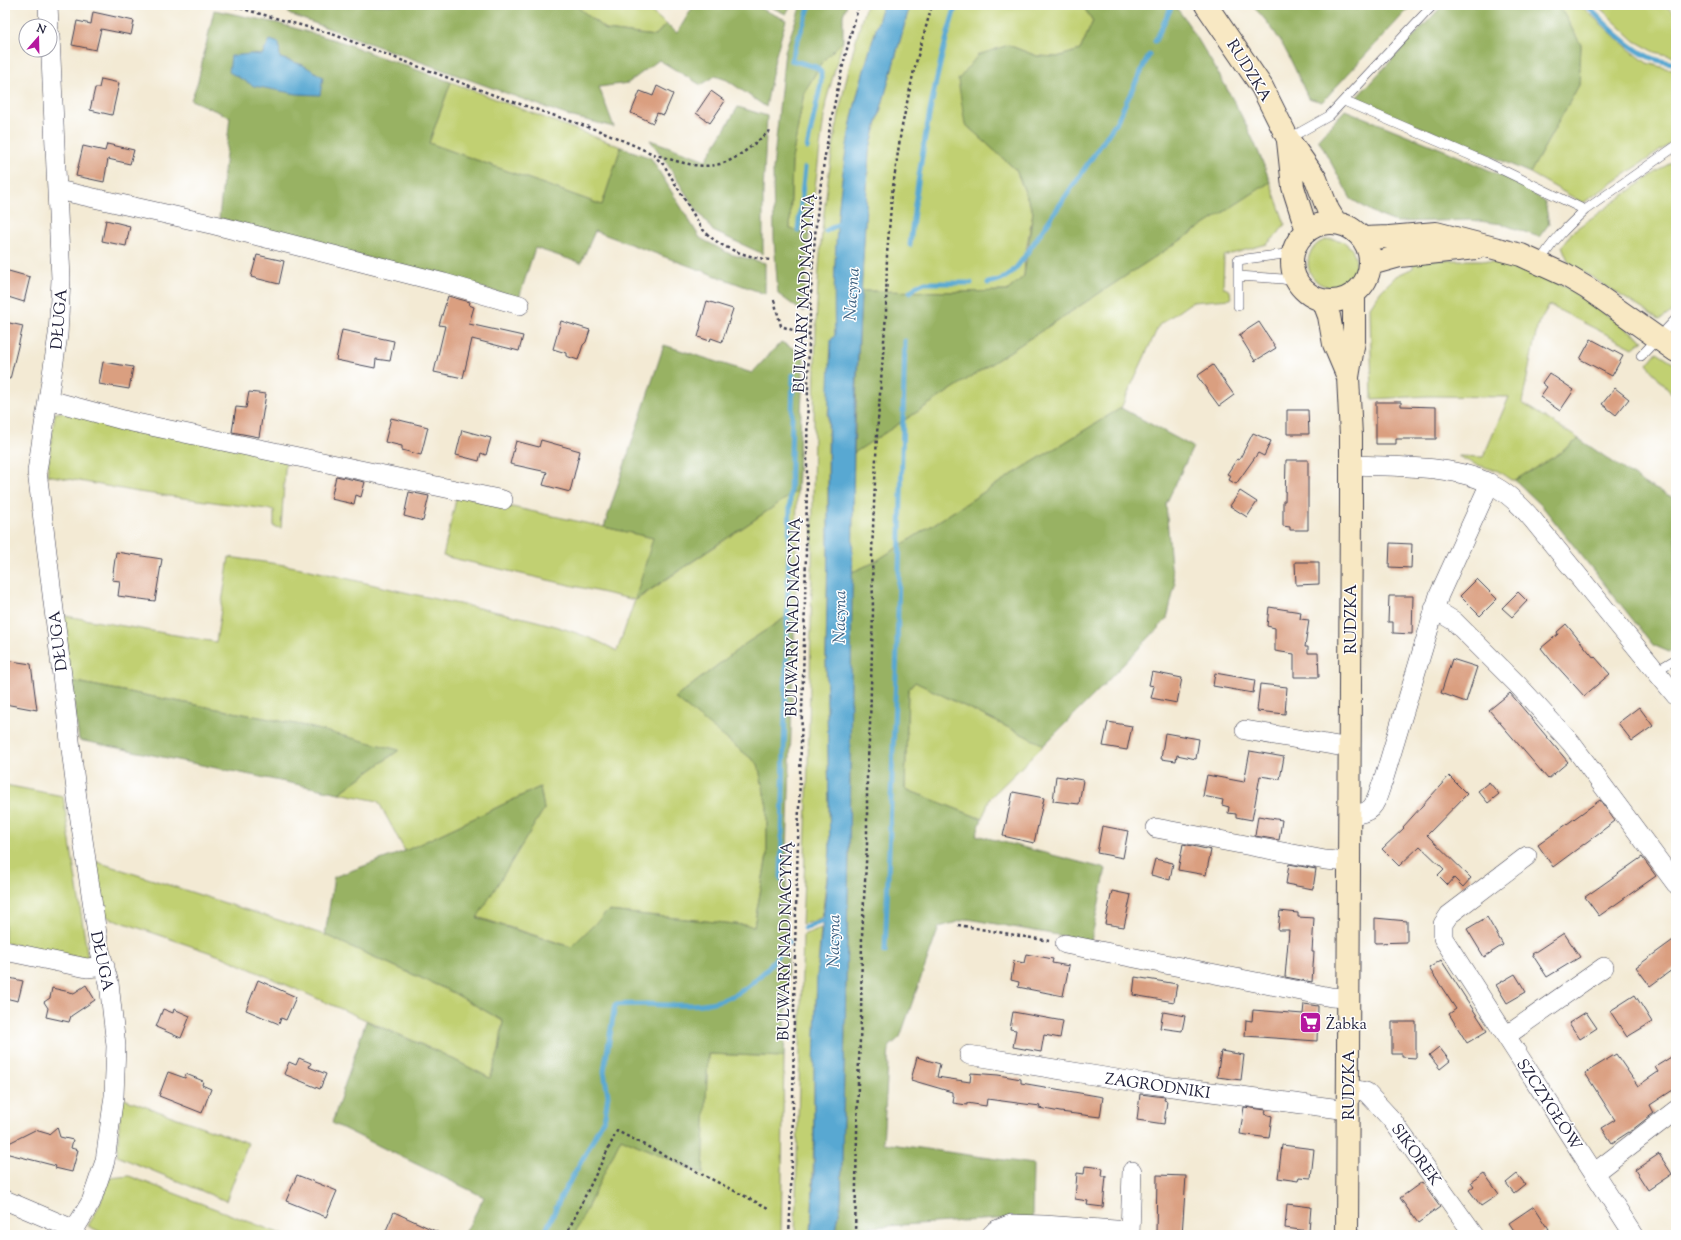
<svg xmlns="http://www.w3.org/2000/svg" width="1681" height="1240" viewBox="0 0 1681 1240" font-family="'Sorts Mill Goudy',serif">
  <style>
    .green { fill: #c1d072; stroke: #727956 }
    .forest { fill: #98b264; stroke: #5d6a50; fill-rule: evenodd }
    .water { fill: #58a8d2; stroke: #3d6586 }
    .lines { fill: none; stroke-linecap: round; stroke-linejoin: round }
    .stream { stroke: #58a8d2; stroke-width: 5 }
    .building { fill: #da9f80 }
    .lane-casing { stroke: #414052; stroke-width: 10 }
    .street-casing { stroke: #414052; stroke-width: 20 }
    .secondary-casing { stroke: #414052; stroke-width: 24 }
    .path { stroke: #414052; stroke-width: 2.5; stroke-dasharray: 3 3; stroke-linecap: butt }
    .lane { stroke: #fff; stroke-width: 9 }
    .street { stroke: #fff; stroke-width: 19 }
    .secondary { stroke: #f8e8c3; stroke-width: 22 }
    .labels { text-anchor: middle; stroke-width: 3; stroke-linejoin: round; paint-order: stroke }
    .street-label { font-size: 16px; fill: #22223b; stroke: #fff }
    .poi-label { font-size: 16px; fill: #22223b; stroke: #fff; text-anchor: start }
    .water-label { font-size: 17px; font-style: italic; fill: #3a5e7f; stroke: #fff }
  </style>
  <rect width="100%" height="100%" fill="#fff"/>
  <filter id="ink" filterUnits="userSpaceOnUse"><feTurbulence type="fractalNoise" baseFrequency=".025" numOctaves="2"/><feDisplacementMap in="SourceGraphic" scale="8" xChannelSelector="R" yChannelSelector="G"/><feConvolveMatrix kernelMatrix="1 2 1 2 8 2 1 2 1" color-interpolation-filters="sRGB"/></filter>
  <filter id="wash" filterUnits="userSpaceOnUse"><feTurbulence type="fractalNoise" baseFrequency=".012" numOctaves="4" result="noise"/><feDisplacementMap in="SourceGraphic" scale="16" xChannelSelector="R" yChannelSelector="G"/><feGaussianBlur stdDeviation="0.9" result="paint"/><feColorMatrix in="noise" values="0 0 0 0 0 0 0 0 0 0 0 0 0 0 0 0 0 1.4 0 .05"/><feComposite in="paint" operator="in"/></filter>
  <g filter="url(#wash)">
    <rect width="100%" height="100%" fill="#f3ead4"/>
    <path class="green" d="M575,5H643L666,24L655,36L606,30Z
      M866,5H883L859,88L851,123L842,181L835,266V335L828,414V549L826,656L830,851L822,917L812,922L802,924C809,781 811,639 813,497C814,441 814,385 816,330C819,220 834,110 866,5Z
      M910,5H1082L1093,21L1080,50L1057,57L1037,56L1008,45L965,124L1016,170L1033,212L1025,256L1024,276L1007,291L962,292L861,291L869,151Z
      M1557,5H1580L1630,50L1647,63L1676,71V140L1583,203L1530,173L1579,85L1581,45L1561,9Z
      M1597,5H1665L1676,15V57L1655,52L1635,41Z
      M843,41L826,101L809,234L790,229L792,159L804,93L822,62Z
      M451,82L621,147L602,205L429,143Z
      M1676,160V309L1660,320L1569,263L1562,246L1573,231L1662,168Z
      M1270,182L1285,224L1277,235L1267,244L1224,256L1223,287L1230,291L1231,299L1192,302L1159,325L1121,408L995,485L873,563L852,572L854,453Z
      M1308 263a24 24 0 1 1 48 0a24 24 0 1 1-48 0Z
      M1413,260H1482L1516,267L1563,285L1643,340L1633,348L1549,305L1541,319L1537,328L1522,403L1579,439L1557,455L1515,480H1511L1498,471L1474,464L1458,456L1483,457L1509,397L1428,396L1372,399L1370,307L1381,291L1396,276L1413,268Z
      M1657,352L1676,364V396L1669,391L1647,364Z
      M64,412L286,456L281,528L274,527V510L138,492L47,475L55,413Z
      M797,491L795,611L745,644L675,698L758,763L767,807V856L754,926L608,911L572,947L477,917L544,809L540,787L405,851L378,801L339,793L398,751L301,725L71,681L60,615L216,642L229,557C253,561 277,563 301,568C347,578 393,590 440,600C494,612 568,623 617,651L635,600L443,556L457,495L654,538L636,600Z
      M915,682L1044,745L990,798L982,819L905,789L908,690Z
      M5,785L63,796L88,959L5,943Z
      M91,860L325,935L452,992L503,1021L499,1051L490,1078L441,1053L223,957L104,916Z
      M821,928C811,1030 816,1133 811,1235H795L803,935Z
      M708,1054L784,1057L781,1235H574L621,1138L702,1174Z
      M121,1098L248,1143L226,1201L117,1156Z
      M129,1176L284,1235H107L88,1226L98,1208L110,1178Z"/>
    <path class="forest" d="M288,5H575L606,30L655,36L666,24L677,33L694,5H753L786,20L775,58L766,107L727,80L715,76L701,85L659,60L628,83L599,87L614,127L569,116L289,14Z
      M766,5H791L786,14Z
      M801,5H847L843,15V41L822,62L804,93L792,159L790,229L809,234L803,312L778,294L774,239L773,169L785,51Z
      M1082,5H1174C1190,24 1201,45 1214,66C1236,104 1256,141 1270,182L854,453L861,291L962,292L1007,291L1024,276L1033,212L1016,170L965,124L958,80L978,55L1008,45L1037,56L1057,57L1080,50L1093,21Z
      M1251,5H1412L1322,102L1308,98C1293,64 1279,30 1251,5Z
      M1443,5H1557L1561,9L1581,45L1579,85L1530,173L1452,139L1366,106L1355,99Z
      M214,10L277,23L345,43L375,55L451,82L429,143L602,205L621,147L651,158L700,238L730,254L765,263V294L595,231L581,263L535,248L519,298L219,218L230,117L191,100L198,81ZM270,40L280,58L303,65L251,54L262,55Z
      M738,107L767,116L763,192V254L713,231L691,202L666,162L650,140L706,160Z
      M1345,110L1449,152L1520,184L1545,202L1549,224L1539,237L1502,224L1471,220L1396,222L1378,215L1351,199L1318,139Z
      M781,342L804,354L797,491L635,600L653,538L604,527L664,345L752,373Z
      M1121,408L1193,447L1166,504L1171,566L1175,585L1167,619L1092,697L1044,745L915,682L908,690L905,789L982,819L976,835L1106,869L1091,941L968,919L939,927L900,1037L889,1047L883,1143L1033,1164L1032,1219L1012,1218L870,1227L868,1235H835L841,1201L849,850L852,572L873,563L995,485Z
      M1579,439L1645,484L1676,499V646L1669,652L1653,645L1542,506L1515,480L1557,455Z
      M795,611L786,883V927L788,959L784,1057L708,1054L703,1174L621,1138L574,1235H464L484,1197L332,1123L366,1021L441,1053L490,1078L499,1051L503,1021L452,992L325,935L334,877L405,851L540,787L544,809L477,918L571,947L608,911L754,926L767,856V807L758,764L675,698L745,644Z
      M71,681L301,725L399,750L339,793L79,740Z"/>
    <path class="water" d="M883,5H910L869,151L854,426L849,850L841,1201L835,1235H811L814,1172V1066L817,976L830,851L826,656L828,549L829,386L831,340L835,335C832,268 838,189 851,123C859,83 872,44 883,5Z
      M270,40L279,43L280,58L303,65L323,77L320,95L297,94L254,86L229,72L231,56L251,54L262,55Z"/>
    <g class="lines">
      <path class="stream" d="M1586,5C1604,22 1627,47 1649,57C1657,61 1667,62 1676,64
        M1155,41L1171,8
        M807,148L821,83V72L816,67L791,60L810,5
        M798,230L805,168
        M826,231L844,221
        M910,245C919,164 932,83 956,5
        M988,283C1008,279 1013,273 1025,256L1117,121L1149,55
        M910,292L917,286L925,283H971
        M781,879L793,375
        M804,928C813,926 819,921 828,918
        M885,952L897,650L905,341
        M544,1235L562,1195L586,1153L605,1116L608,1095L604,1071L615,1005C626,1004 637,1004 648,1004C684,1006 723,1009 752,983C758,977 765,972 770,966C776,958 781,949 789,942"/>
    </g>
    <g id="blocks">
      <path class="building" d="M93,12L134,21L131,35L101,29L96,50L72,45L77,21L91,24Z
        M101,79L119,83L112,115L90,110L95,88H99Z
        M657,86L673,94L664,115L657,113L653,123L631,113L640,91L653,96Z
        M711,91L725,101L710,123L696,113Z
        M107,144L134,150L130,164L108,159L104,182L76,176L83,146L105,151Z
        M106,220L130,226L126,246L102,241Z
        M257,255L284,261L279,284L251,277Z
        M5,270L30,277L24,302L5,296Z
        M448,296L470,302L469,305L474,307L469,324L523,336L519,351L472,339L463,378L434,372L445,326L439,325Z
        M707,301L733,309L722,342L711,338L710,341L698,337L701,326L700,325Z
        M561,321L590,330L586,342L583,345L578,360L566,356V353L553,349Z
        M5,322L23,326L10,379L5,378Z
        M1259,322L1276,348L1255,361L1239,335Z
        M342,330L394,341L390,361L376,359L375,368L336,360Z
        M1591,339L1623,356L1612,376L1580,359Z
        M103,362L133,367L129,389L99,384Z
        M1213,365L1234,395L1219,406L1197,376Z
        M1549,373L1574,390L1560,411L1540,397L1547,387L1542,383Z
        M1615,388L1629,399L1616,415L1602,404Z
        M249,392L266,394L259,437L232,432L236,407L246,408Z
        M1376,402H1401V406L1436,407V439H1396V444H1376Z
        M1287,410H1308L1309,434H1287Z
        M391,418L428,427L421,455L402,450V446L385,442Z
        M462,430L491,438L486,455L481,453L479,461L456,455Z
        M1253,433L1271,441L1264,456L1258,453L1236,484L1229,480L1231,476L1227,474L1237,459L1239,460Z
        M541,440L580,451L570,492L543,485L547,472L510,464L516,441L539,447Z
        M1286,460H1308V530H1290V527L1283,526V501H1285Z
        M336,476L365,482L361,497L356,495L354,504L331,499Z
        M1240,491L1257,502L1247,517L1230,506Z
        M409,492L429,496L423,521L404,516Z
        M1390,543L1412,544L1411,568L1389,567Z
        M116,552L162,559L155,601L118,596L120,581L112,580Z
        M1295,562H1319V584L1296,585Z
        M1477,579L1497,599L1480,616L1460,596Z
        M1518,592L1527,601L1512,617L1502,608Z
        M1389,596H1413L1412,634L1393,633V622H1388Z
        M1269,607L1301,612L1300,619L1309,620L1305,647H1308V653H1318L1319,677H1294V654L1275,651V628L1267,626Z
        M1566,624L1594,658L1595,657L1610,674L1584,696L1554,663H1553L1541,648L1558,634L1557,632Z
        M1452,659L1477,667L1466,702L1441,693Z
        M5,660L31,664L37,710L5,704Z
        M1152,672L1182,678L1177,703L1151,698L1154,686L1149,685Z
        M1215,673L1255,680L1253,693L1213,686Z
        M1260,684L1287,687L1285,714L1257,711Z
        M1510,693L1568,762L1548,779L1489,710Z
        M1639,707L1653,726L1632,741L1618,723Z
        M1108,722L1132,726L1127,750L1103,746Z
        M1165,733L1199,739L1196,759L1177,755L1176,761L1161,759Z
        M1250,751L1284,757L1280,779L1260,776L1252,820L1236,817V814L1228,813L1229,807L1222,805L1223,800L1203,796L1207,775L1244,782Z
        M1056,776L1083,780L1079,804L1053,801Z
        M1449,776L1467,794L1427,835L1471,878L1463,887L1454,878L1448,885L1438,875L1444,869L1420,846L1399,866L1382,849L1404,828L1403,827Z
        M1489,782L1499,794L1488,803L1478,791Z
        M1013,792L1044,798L1034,843L1003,836Z
        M1600,800L1615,821L1553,867L1538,845Z
        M1258,816L1282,820L1279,840L1255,836Z
        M1102,826L1128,831L1123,858L1097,853Z
        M1183,844L1211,850L1206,875L1178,870Z
        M1642,857L1656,876L1599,916L1585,897Z
        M1155,859L1173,863L1170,880L1151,875Z
        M1289,864L1316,869L1313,889L1286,884Z
        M1112,891L1131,895L1124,927L1105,924Z
        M1280,911L1298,913V917L1314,918L1312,952H1314L1312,982L1285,977L1289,930H1278Z
        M1487,917L1503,945L1484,957L1467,929Z
        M1375,918L1407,921V942L1375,943Z
        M1564,933L1580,957L1547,977L1532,954Z
        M1676,938V967L1650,986L1636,967Z
        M1026,954L1053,959L1052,963L1069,966L1063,996L1018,987L1019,982L1011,980L1014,961L1024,963Z
        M1441,960L1487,1031L1467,1043L1449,1014L1456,1009L1429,968Z
        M1515,974L1526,992L1507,1003L1496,985Z
        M5,977L23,981L18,1001L5,998Z
        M1135,977L1177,984L1174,1002L1133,995Z
        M258,980L296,997L286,1020L281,1018L279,1024L246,1010Z
        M86,985L95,1000L71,1016L69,1022L46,1017L48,1008L44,1002L50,998L52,988L74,993Z
        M1635,995L1652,1022L1627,1037L1610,1011Z
        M1304,1004L1318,1006L1317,1041L1245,1036L1246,1020L1252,1021L1253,1010L1303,1014Z
        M163,1009L173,1013L174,1009L190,1016L181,1038L156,1027Z
        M1013,1012L1063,1021L1060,1038L1044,1035L1041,1052L1013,1047L1016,1030L1010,1029Z
        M1163,1012L1185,1016L1182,1031L1160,1028Z
        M1586,1012L1597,1028L1580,1039L1569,1023Z
        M1392,1022H1416V1058L1402,1057V1054H1392Z
        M1439,1047L1450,1061L1440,1069L1429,1055Z
        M1221,1051L1244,1055L1241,1080L1217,1077Z
        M1616,1054L1638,1086L1658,1072L1655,1067L1676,1054V1088L1650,1105L1654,1113L1632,1130L1612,1143L1602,1128L1615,1120L1585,1073Z
        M917,1057L940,1064L937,1077L970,1082L971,1073L998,1075L1021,1079V1083L1103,1097L1100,1117L1060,1112L1039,1108L1040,1106L987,1099L986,1106L967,1103V1105L953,1103L954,1096H952V1092L911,1080Z
        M299,1058L311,1063L309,1067L326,1074L320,1089L284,1074L289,1062L296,1065Z
        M168,1072L185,1078L186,1074L203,1081L202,1085L211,1089L202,1113L159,1096Z
        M1140,1094L1165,1097L1164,1100L1167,1101L1164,1124L1137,1120Z
        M1244,1107L1266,1110L1265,1114L1272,1116L1269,1138L1240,1134Z
        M57,1127L60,1137L73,1140L71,1148L78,1150L72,1172L55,1168L56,1166L5,1153V1145L35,1130L49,1134Z
        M1282,1145L1314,1149L1311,1178L1299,1177L1298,1181L1278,1178Z
        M1659,1154L1672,1174L1648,1190L1635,1170Z
        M1085,1166L1103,1168L1102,1176H1106L1103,1207L1087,1205L1088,1201L1075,1199L1077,1173L1084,1174Z
        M1484,1173L1499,1194L1481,1206L1469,1190L1474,1186L1471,1182Z
        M1517,1174L1525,1184L1514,1193L1506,1183Z
        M297,1175L337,1191L326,1217L286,1201Z
        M1157,1175L1186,1176L1182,1235H1156Z
        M1422,1182L1440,1207L1418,1223L1400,1198Z
        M1287,1204L1311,1207L1309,1231L1285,1228Z
        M1534,1206L1549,1229L1540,1235H1517L1509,1223Z
        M394,1212L444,1235H384Z"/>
    </g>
  </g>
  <g filter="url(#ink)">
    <use href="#blocks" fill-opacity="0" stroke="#414052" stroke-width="1"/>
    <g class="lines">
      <defs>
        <path id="lane" d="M1344,101L1486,162L1585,210C1568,226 1551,242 1540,262
          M1288,139L1329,116L1433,5
          M1585,210L1676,146
          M1238,276L1283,279L1298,282
          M1238,306V260L1293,253
          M1641,356L1676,319
          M1656,671L1676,659"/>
        <path id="street" d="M48,5L49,26
          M50,36L61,279L58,335L37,471L78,806L99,947L109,983L116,1046L114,1096L105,1161L91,1202L71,1235
          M58,190L215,225L444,283L520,305
          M49,400L127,421L503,500
          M1351,465C1393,467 1458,464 1494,486C1509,494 1522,507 1533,520L1676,696
          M1434,609L1454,621L1517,684L1571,743L1676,884
          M1245,730L1350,748
          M1349,815C1377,814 1375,801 1384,778L1439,595L1490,483
          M1156,828L1325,860L1349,862
          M1527,856L1449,915L1443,924V938L1634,1235
          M1065,944L1331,997L1348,998
          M5,951L87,968L105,966
          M1506,1036L1604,967
          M969,1055L1142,1083L1348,1110
          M1348,1088L1366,1092L1392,1120L1474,1235
          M1594,1173L1676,1110
          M5,1200L75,1230
          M991,1235L996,1230L1011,1224L1044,1225L1130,1231
          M1130,1235L1132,1171"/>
        <path id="secondary" d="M1206,5L1262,87L1288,139L1316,179L1328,210L1336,223
          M1288,141L1293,187L1307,231
          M1292 262a39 39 0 1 1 78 0a39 39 0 1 1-78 0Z
          M1363,238L1389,237L1436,233L1521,255L1565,275L1587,288L1676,351
          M1371,264L1400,256L1476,248
          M1323,300L1329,316L1334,344L1348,377
          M1347,1235L1351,505V436L1348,377L1354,341V294"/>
      </defs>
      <use href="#lane" class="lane-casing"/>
      <use href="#street" class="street-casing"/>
      <use href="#secondary" class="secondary-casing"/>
      <path class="path" d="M229,5L332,34L499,97L606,133L651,153L664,165L701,227C717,248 745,256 770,260
        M653,154C674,160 698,170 720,164C739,159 756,142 771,130
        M774,300L781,326L810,336
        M958,925L1049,941
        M566,1235L617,1131L768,1208
        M789,1235C794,1140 793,1045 795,950C798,815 804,681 806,546C808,443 806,339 815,236C822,158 837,80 859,5
        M855,1235L858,1082L861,1019L862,936L867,845V773L870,726L873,610L872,552L877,434L886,314L887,254L892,194L901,131L914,70L932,5"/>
      <use href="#lane" class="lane"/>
      <use href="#street" class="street"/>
      <use href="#secondary" class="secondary"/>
    </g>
  </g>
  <defs>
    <symbol id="supermarket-square" viewBox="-11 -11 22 22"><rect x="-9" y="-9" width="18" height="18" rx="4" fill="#b5179e" stroke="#fff"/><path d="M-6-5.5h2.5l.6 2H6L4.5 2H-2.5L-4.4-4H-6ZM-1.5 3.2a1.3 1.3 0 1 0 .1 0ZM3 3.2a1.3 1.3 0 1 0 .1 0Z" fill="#fff"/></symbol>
  </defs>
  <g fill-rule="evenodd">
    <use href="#supermarket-square" x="1298" y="1010" width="25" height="25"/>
  </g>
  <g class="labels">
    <g class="street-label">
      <text transform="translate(1250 70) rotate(58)" y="6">RUDZKA</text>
      <text transform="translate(803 293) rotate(-87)" y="6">BULWARY NAD NACYNĄ</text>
      <text transform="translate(58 319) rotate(-85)" y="6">DŁUGA</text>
      <text transform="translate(792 617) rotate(-89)" y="6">BULWARY NAD NACYNĄ</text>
      <text transform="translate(1350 619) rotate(-90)" y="6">RUDZKA</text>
      <text transform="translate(57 641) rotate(-97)" y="6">DŁUGA</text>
      <text transform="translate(784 941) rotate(-89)" y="6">BULWARY NAD NACYNĄ</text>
      <text transform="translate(103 961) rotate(78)" y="6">DŁUGA</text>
      <text transform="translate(1158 1085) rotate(8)" y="6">ZAGRODNIKI</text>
      <text transform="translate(1348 1085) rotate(-90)" y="6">RUDZKA</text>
      <text transform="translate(1550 1104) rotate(57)" y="6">SZCZYGŁÓW</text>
      <text transform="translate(1417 1154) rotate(54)" y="6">SIKOREK</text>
    </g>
    <g class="poi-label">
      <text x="1326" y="1029">Żabka</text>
    </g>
    <g class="water-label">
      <text transform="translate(851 294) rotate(-86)" y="6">Nacyna</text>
      <text transform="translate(839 617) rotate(-89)" y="6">Nacyna</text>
      <text transform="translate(833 941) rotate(-89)" y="6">Nacyna</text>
    </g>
  </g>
  <rect width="1681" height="1240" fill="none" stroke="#fff" stroke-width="20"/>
  <g transform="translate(38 38) rotate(20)"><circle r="19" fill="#ffffff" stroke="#a7a7b1"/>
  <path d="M0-3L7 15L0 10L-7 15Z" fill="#b5179e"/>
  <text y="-6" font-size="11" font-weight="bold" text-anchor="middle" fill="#22223b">N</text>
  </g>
</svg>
